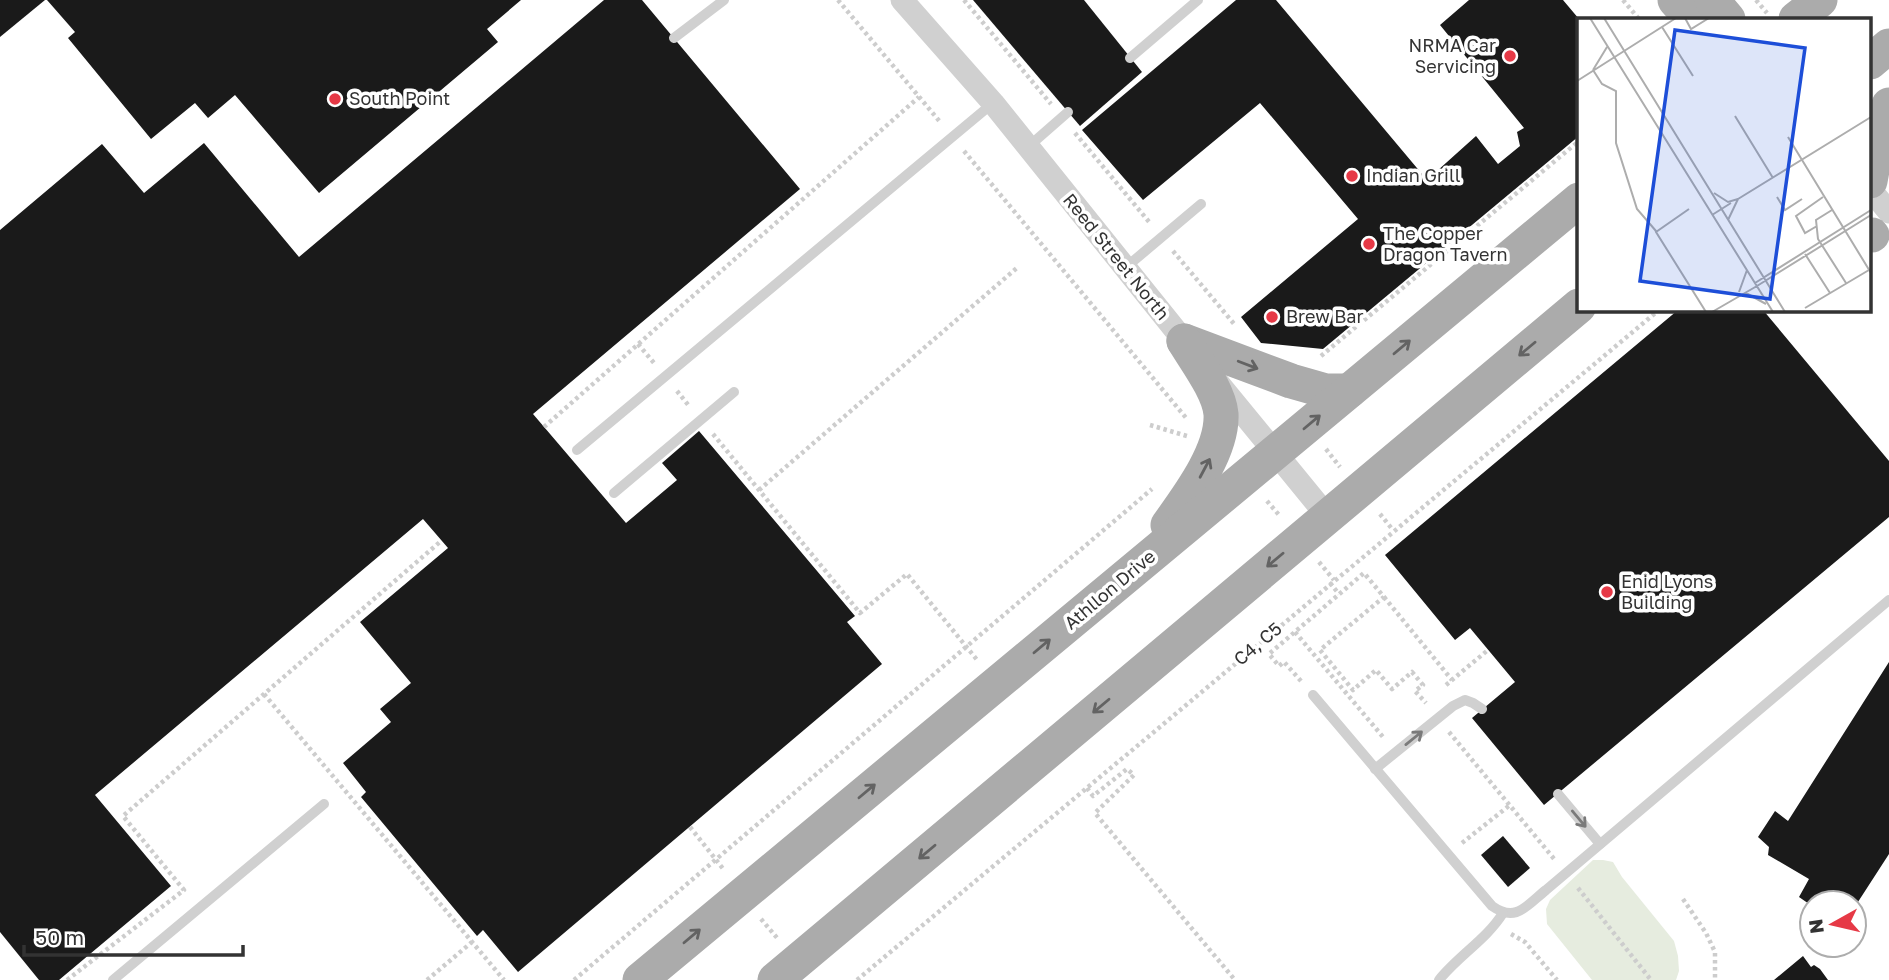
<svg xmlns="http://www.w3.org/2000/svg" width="1889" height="980" font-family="'Golos Text',sans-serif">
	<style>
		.green { fill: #e6ecdf }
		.building { fill: #1a1a1a }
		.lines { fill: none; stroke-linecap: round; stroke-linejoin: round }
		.path { stroke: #cdcdcd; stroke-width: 4.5; stroke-dasharray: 3.5 3.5; stroke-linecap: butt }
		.lane { stroke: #d0d0d0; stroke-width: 10 }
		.street { stroke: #d0d0d0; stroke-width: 23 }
		.primary { stroke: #ababab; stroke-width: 35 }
		.oneway { stroke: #636363 }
		.oneway2 { stroke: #7a7a7a }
		.poi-dot { fill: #e63946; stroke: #fff; stroke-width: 2.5 }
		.labels { text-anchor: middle; stroke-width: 7; stroke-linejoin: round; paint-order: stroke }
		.poi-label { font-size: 18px; fill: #333; stroke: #fff; text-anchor: start }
		.street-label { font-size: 18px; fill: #333; stroke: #fff }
		.inset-road { fill: none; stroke: #adadad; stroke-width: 2 }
		.view { fill: #1d4ed8; fill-opacity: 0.15; stroke: #1d4ed8; stroke-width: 3.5 }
		.inset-edge { fill: none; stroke: #333; stroke-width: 3.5 }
	</style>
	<rect width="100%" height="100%" fill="#fff"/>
	<polygon class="green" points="1593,860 1603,860 1613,862 1622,877 1674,941 1678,956 1679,971 1676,980 1592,980 1547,924 1546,909 1550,900"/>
	<g class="building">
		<polygon points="0,0 45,0 0,37"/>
		<polygon points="47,0 521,0 487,29 498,42 319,193 235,95 208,118 195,103 151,139 68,38 75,32"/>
		<polygon points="604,0 642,0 800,189 533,414 626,523 677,480 662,463 699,431 855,616 847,622 882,664 518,972 483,930 477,936 361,797 366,792 343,763 391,722 380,709 411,683 360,622 448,548 423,519 95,795 171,886 59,980 39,980 0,932 0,230 102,144 144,193 204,143 299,257"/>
		<polygon points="973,0 1084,0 1142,72 1080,126"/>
		<polygon points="1236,0 1276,0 1427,180 1476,136 1498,164 1520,146 1517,132 1524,128 1440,25 1469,0 1563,0 1579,19 1579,136 1323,349 1261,343 1241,317 1358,219 1260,103 1143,200 1082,130"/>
		<polygon points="1678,310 1763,310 1889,461 1889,517 1544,805 1472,718 1515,682 1470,628 1455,640 1385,555"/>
		<polygon points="1889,662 1889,854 1856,905 1862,909 1854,922 1854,903 1812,903 1812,906 1799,897 1809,879 1768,855 1769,847 1758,837 1775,811 1788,821"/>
		<polygon points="1503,836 1530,868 1508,887 1481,855"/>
		<polygon points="1803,956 1811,967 1814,965 1820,969 1828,980 1774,980"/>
	</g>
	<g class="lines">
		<g class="path">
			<polyline points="838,0 941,123"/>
			<polyline points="964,0 1051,104"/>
			<polyline points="1623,0 1639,19"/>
			<polyline points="1756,0 1767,13"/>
			<polyline points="1075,133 1150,223"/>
			<polyline points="964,151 1187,419"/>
			<polyline points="1173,251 1235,325"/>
			<polyline points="638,344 654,363"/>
			<polyline points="1321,356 1579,141"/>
			<polyline points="677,391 689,406"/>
			<polyline points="1150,425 1187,436"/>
			<polyline points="544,427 919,97"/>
			<polyline points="713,434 860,613 907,574 978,661"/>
			<polyline points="1326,449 1340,467"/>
			<polyline points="759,490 1018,267"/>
			<polyline points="1267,501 1279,515"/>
			<polyline points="1380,514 1393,530"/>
			<polyline points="1319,562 1334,580"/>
			<polyline points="1330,583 1339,594"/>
			<polyline points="1384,597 1452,680"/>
			<polyline points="1295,632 1383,737"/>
			<polyline points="1301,681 1284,662 1279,666 1269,654 1364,573 1384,597 1320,650 1353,690 1376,670 1392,689 1412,672 1423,685 1415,691 1426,703"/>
			<polyline points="1446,685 1488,650"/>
			<polyline points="264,694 504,980"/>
			<polyline points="1449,732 1555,860"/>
			<polyline points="1087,788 1093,796 1127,769 1134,775 1095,813 1235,980"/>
			<polyline points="690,827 724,870"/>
			<polyline points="1462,843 1510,805"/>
			<polyline points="1578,888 1651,980"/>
			<polyline points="1683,899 1706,933 1715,952 1715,980"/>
			<polyline points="761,919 778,939"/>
			<polyline points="1511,934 1525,942 1557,980"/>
			<polyline points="67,980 184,890 123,816 441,541"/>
			<polyline points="427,980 472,942"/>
			<polyline points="574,980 1152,489"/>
			<polyline points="857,980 1659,310"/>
		</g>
		<g class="lane">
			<polyline points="674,38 724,0"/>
			<polyline points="1130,58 1198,0"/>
			<polyline points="1028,147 1068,112"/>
			<polyline points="1125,268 1201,204"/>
			<polyline points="577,450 993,103"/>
			<polyline points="614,493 734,392"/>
			<path d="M 1313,695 L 1492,906 C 1516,923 1526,906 1546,890 L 1889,600"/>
			<polyline points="1375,769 1453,706 1465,700 1473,703 1482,709"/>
			<polyline points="1558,794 1600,844"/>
			<polyline points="113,980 324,804"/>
			<path d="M 1439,980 C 1458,956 1487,939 1503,913"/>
		</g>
		<g class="street">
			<polyline points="902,0 993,103 1193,352"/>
			<polyline points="1870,189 1889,212"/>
			<polyline points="1219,384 1328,517"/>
		</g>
		<g class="primary">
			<polyline points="1675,0 1692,19"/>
			<polyline points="1712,0 1728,19"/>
			<polyline points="1796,19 1820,0"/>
			<polyline points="1870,62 1889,46"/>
			<polyline points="1870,181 1881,122 1889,105"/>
			<polyline points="1870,235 1872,235"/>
			<polyline points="1184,341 1291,381 1326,391 1349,391"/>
			<path d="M 1168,525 C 1188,497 1223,451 1221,414 C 1219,391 1196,361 1184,341"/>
			<polyline points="640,980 1579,200"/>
			<polyline points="775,980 1579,306"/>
		</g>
	</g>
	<defs><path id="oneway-shaft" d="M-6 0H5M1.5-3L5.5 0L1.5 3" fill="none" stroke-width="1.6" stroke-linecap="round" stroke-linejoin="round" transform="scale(1.75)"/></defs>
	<g class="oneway">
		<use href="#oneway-shaft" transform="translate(1402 347) rotate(-40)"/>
		<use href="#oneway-shaft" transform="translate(1527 349) rotate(140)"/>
		<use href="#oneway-shaft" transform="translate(1248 365) rotate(21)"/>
		<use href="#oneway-shaft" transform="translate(1312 422) rotate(-40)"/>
		<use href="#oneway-shaft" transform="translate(1205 468) rotate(-62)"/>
		<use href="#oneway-shaft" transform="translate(1275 560) rotate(140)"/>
		<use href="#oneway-shaft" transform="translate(1042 646) rotate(-40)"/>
		<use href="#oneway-shaft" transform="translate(1101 706) rotate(140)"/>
		<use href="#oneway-shaft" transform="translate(867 791) rotate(-40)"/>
		<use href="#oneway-shaft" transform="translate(927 852) rotate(140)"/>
		<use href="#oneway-shaft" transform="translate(692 936) rotate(-40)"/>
	</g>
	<g class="oneway2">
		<use href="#oneway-shaft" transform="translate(1414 738) rotate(-39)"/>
		<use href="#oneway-shaft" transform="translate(1579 819) rotate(50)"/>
	</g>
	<g class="poi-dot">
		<circle cx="1510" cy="56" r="7"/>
		<circle cx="335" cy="99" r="7"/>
		<circle cx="1352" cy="176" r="7"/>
		<circle cx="1369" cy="244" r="7"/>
		<circle cx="1272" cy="317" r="7"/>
		<circle cx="1607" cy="592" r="7"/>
	</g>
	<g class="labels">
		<g class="poi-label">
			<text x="1496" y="52" text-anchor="end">NRMA Car<tspan x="1496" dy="21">Servicing</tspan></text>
			<text x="349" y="105">South Point</text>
			<text x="1366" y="182">Indian Grill</text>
			<text x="1383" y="240">The Copper<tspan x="1383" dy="21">Dragon Tavern</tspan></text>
			<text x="1286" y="323">Brew Bar</text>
			<text x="1621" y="588">Enid Lyons<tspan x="1621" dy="21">Building</tspan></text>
		</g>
		<g class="street-label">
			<text transform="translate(1116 257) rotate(51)" y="6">Reed Street North</text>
			<text transform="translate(1110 590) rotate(-40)" y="6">Athllon Drive</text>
			<text transform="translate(1258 644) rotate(-40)" y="6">C4, C5</text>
		</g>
	</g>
	<g transform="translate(1577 18)">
		<rect width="294" height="294" fill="#fff"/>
		<path class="inset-road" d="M 13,0 L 196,294M 27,0 L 208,294M 108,0 L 114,11 L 132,0M 85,9 L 116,58M 16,52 L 25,66 L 39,73 L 39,125 L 60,191 L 79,213M 16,52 L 30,29M 0,63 L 99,0M 158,98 L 196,160M 211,119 L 294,255M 137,175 L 151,184 L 161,181M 200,179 L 208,192 L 225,181M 161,181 L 294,99M 112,191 L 79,214 L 129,294M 255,192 L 239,202 L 241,221 L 269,265M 135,197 L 154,185M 151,202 L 161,181M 240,208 L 228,215 L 219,198 L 246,179M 228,236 L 253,275M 178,265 L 294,192M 180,268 L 294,197M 162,274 L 170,252M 169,275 L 189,286M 228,290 L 292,252M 135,294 L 180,268"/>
		<path class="view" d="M 98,12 L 228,30 L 193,281 L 63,263 Z"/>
		<rect width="294" height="294" class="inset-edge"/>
	</g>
	<g transform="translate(1833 924) rotate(262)"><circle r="33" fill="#ffffff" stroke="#adadad" stroke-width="2"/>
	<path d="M0-5L12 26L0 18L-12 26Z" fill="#e63946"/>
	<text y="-10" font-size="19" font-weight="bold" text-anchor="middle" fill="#333333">N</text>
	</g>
	<path d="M24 945v10h219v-10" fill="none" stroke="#333333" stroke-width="3.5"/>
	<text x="35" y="945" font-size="21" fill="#333333" stroke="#ffffff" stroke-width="5" paint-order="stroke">50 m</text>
</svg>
